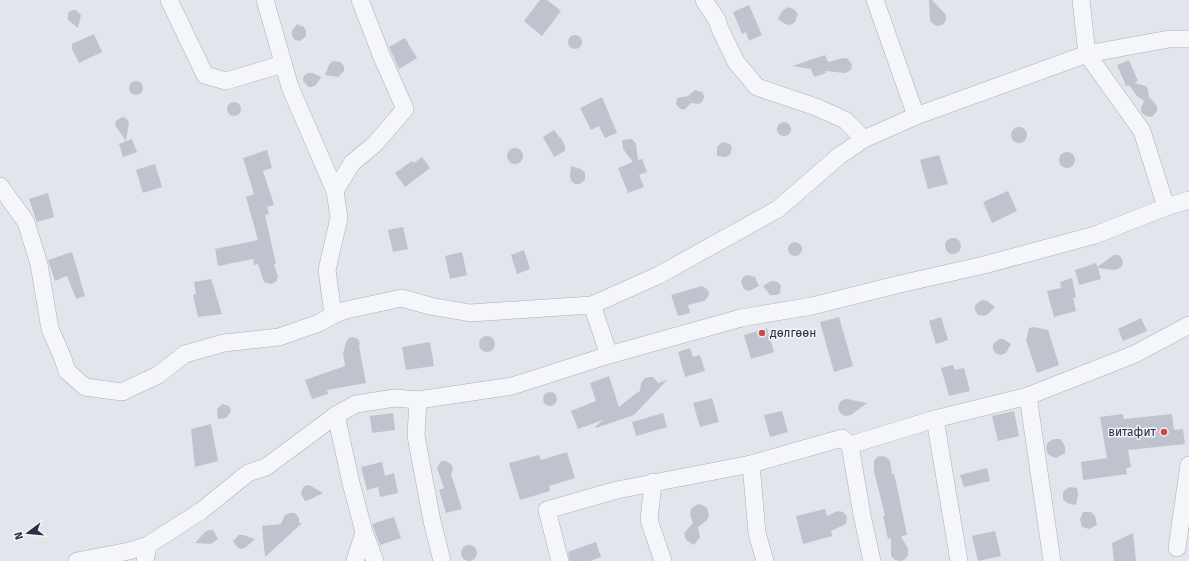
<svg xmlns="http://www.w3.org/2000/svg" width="1189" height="561" font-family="'Fira Sans',sans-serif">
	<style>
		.building { fill: #bfc3ce }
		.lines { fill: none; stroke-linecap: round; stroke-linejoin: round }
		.minor-casing { stroke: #abafb9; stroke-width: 18 }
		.minor { stroke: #f5f6f9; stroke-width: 17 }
		.poi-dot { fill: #d14749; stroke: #f2f4f8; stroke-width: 1.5 }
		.labels { text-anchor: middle; stroke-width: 3; stroke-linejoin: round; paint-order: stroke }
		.poi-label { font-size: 12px; fill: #2a3043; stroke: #f2f4f8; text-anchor: start }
	</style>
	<rect width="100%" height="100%" fill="#e2e5eb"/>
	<g class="building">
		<polygon points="540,0 547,0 561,11 542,36 524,21"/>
		<polygon points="929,0 932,0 946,15 946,21 942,25 936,26 930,21"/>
		<polygon points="749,5 762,35 749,41 746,32 742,34 733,12"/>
		<polygon points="789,7 795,10 798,14 795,22 790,25 785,24 778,19 782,11"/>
		<polygon points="72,10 76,10 81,15 78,28 68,20 68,13"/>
		<polygon points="297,24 304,27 306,31 306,36 300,41 295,40 292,36 292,31"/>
		<polygon points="94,34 102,52 79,63 72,49 72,44"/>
		<circle cx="575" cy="42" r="7"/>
		<polygon points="405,38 417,58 399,69 389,47"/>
		<polygon points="825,55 828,62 843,58 848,59 852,65 851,70 845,73 825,71 826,73 814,77 811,69 792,66"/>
		<polygon points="1129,60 1138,81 1134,83 1146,86 1148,90 1149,97 1157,106 1157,111 1152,117 1146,116 1142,113 1141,108 1144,101 1137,96 1129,85 1126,86 1117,65"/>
		<polygon points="333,61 340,62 344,66 344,71 338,77 325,75 329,65"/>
		<polygon points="308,73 313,73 321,77 316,85 312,87 308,87 303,80 304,76"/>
		<circle cx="136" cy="88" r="7"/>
		<polygon points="695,90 702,92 704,96 703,101 699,104 691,103 684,110 679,108 676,104 677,98 688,96"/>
		<polygon points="602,97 617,133 605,138 599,126 591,130 580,108"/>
		<circle cx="234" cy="109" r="7"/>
		<polygon points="122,117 126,118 129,122 126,141 115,125 116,121"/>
		<circle cx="784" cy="129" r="7"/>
		<circle cx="1019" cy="135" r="8"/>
		<polygon points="554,130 560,138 561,138 565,146 565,151 554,157 543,137"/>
		<polygon points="132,139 137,152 123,157 119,144"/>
		<polygon points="632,139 636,144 638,160 642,159 647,172 639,175 644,187 628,193 618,168 633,162 623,149 622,140"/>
		<polygon points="722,142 730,144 732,148 730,155 725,157 717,156 717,147"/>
		<circle cx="515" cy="156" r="8"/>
		<polygon points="267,150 272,168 263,171 274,205 267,207 269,214 265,215 276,264 274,264 278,277 276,282 271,284 264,282 258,264 254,265 253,259 218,266 215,249 258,240 246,197 254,194 243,158"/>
		<circle cx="1067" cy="160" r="8"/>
		<polygon points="939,155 948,184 928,189 920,160"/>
		<polygon points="422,157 430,168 405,187 395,173 412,161 414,163"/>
		<polygon points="155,164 162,187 143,193 136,170"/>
		<polygon points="571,166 581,169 585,173 585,180 580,184 575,184 571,181 570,176"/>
		<polygon points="1008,191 1017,211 992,223 983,202"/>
		<polygon points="48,193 54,217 37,222 29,199"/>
		<polygon points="403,227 408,249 393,252 388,230"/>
		<circle cx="953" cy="246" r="8"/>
		<circle cx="795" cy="249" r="7"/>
		<polygon points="524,250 530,269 517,274 511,255"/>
		<polygon points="72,252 85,296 76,299 67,276 55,281 48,260"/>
		<polygon points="462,252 467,275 450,279 445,256"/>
		<polygon points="1114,255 1119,255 1122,259 1123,264 1120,268 1115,270 1098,268 1101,279 1079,285 1075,270 1096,263 1097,267"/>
		<polygon points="747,275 755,277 759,286 749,291 744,289 741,282 743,277"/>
		<polygon points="1072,278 1076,297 1073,298 1076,311 1054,317 1047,291 1061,288 1060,282"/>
		<polygon points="211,279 222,314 198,317 193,295 196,294 194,282"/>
		<polygon points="771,281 778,282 781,286 780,293 777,295 770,295 763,286"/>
		<polygon points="702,286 708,290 709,294 707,298 704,301 688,305 690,313 678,316 671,295"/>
		<polygon points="982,300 987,301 995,307 988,314 983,316 978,315 975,310 975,305"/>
		<polygon points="839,317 853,366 834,372 820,322"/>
		<polygon points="941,317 948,340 936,344 929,321"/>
		<polygon points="1141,318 1147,331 1123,341 1118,329"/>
		<polygon points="1034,327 1048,330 1059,365 1037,373 1026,340 1029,328"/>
		<polygon points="767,328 774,352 751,359 744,335"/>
		<circle cx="487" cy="344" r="8"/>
		<polygon points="353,337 358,339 360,344 359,346 366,383 327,390 328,394 312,399 305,380 345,366 343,354 346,342 349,338"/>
		<polygon points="999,339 1003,339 1011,344 1006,353 1001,355 996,354 993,349 993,344"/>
		<polygon points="430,342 434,366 406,370 402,347"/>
		<polygon points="690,348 693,357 700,355 705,371 685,377 678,352"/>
		<polygon points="953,365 955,370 964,368 970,391 949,396 941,368"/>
		<polygon points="609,376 619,407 635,394 640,391 641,383 645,378 650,377 653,377 658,383 667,380 634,415 596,428 595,427 603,420 578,429 571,411 596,401 590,383"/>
		<circle cx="550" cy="399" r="7"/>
		<polygon points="712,398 719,422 700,427 693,403"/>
		<polygon points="845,399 847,399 867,403 851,415 845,416 840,413 838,408 840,402"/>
		<polygon points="222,404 229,406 231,410 230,413 226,418 218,419 217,409"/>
		<polygon points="782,411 788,432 770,437 764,415"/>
		<polygon points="1014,411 1019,436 998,441 992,416"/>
		<polygon points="393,413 395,430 372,433 370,416"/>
		<polygon points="663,413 667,427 636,436 632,422"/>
		<polygon points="1123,414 1124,419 1172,414 1174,430 1183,429 1185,444 1128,450 1131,467 1126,468 1127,474 1083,480 1081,462 1107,458 1100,417"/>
		<polygon points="211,424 218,461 195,467 191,429"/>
		<polygon points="1054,439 1060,439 1062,441 1065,447 1065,453 1056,458 1053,457 1048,454 1046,448 1048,442"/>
		<polygon points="567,452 575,478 549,486 550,491 520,500 509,463 539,455 541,460"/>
		<polygon points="880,456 886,457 890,461 892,474 894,474 899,496 907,535 901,536 908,549 908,555 904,560 901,561 895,560 891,556 891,538 888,539 883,516 885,515 874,472 874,461 877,457"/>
		<polygon points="441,461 446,461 452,465 453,470 451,474 462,509 446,513 439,490 444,488 437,468"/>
		<polygon points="382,462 385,476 394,473 398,493 380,497 378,487 367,490 361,467"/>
		<polygon points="987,468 990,481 964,487 960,475"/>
		<polygon points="309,485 323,493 311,499 305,501 301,494 302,490 304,486"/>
		<polygon points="1069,487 1077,488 1078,495 1076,505 1067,503 1063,499 1063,492"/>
		<polygon points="699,504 702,505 707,508 709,515 707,520 698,527 700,537 694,545 686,540 684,533 693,523 690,515 691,509 693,507"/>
		<polygon points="825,509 827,516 838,511 843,512 847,516 846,524 831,531 832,536 803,544 796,516"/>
		<polygon points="1083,512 1091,512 1095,516 1097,525 1089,529 1082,527 1080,519"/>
		<polygon points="290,513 295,513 299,518 299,523 302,523 265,557 262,526 281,524 285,515"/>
		<polygon points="394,517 401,538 380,545 372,524"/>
		<polygon points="209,530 213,530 218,539 211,544 195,543 205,532"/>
		<polygon points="995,531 1001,556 978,561 972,536"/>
		<polygon points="1133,533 1136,561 1114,561 1112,543"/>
		<polygon points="239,535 243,535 255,539 245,548 240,549 236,546 233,541"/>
		<polygon points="596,542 601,557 590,561 570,561 568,552"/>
		<circle cx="469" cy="553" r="8"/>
	</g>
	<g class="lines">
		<g class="minor-casing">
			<g id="minor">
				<polyline points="169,0 205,75 226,81 283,64"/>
				<polyline points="265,0 290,87 335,191"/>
				<polyline points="360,0 382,57 405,109 375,144 352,163 335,191 339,218 327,270 333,315 346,310 402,298 430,306 470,313 592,305 609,355"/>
				<polyline points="704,0 717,20 720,29 736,62 757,87 816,107 845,120 864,139"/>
				<polyline points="875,0 916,116"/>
				<polyline points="1081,0 1087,54 1142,131 1166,207"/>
				<polyline points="0,186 26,222 39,264 50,329 62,356 67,371 85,387 122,392 158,375 185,354 224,343 279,337 319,323 333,315"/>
				<polyline points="592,305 659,275 778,209 839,156 864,139 916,116 1087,54 1169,39 1189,39"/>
				<polyline points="1028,396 1052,561"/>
				<polyline points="418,400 416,436 432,521 442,561"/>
				<polyline points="336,415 351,483 364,532 355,561"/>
				<polyline points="935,419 959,561"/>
				<polyline points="850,445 862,515 872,561"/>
				<polyline points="751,464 757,533 765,561"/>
				<polyline points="653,482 649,520 663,561"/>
				<polyline points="364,532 375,561"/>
				<polyline points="1177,548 1189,465"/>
				<polyline points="77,561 129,551 148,545 201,511 248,473 266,467 336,415 356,404 395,398 418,400 512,386 609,355 741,318 812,306 900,284 984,265 1095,235 1166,207 1189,200"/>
				<polyline points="145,561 148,545"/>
				<polyline points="560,561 547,510 617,490 751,464 842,438 850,445 935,419 1028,396 1135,354 1189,325"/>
			</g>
		</g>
		<use href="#minor" class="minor"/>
	</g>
	<g class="poi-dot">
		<circle cx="762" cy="333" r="4"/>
		<circle cx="1164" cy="432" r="4"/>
	</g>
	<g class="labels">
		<g class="poi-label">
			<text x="770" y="337">дөлгөөн</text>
			<text x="1156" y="436" text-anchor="end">витафит</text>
		</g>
	</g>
	<g transform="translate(28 533) rotate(254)" stroke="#f2f4f8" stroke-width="3" paint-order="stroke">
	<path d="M0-3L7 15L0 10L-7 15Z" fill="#2a3043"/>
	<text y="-6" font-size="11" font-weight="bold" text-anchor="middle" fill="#2a3043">N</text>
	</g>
</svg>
